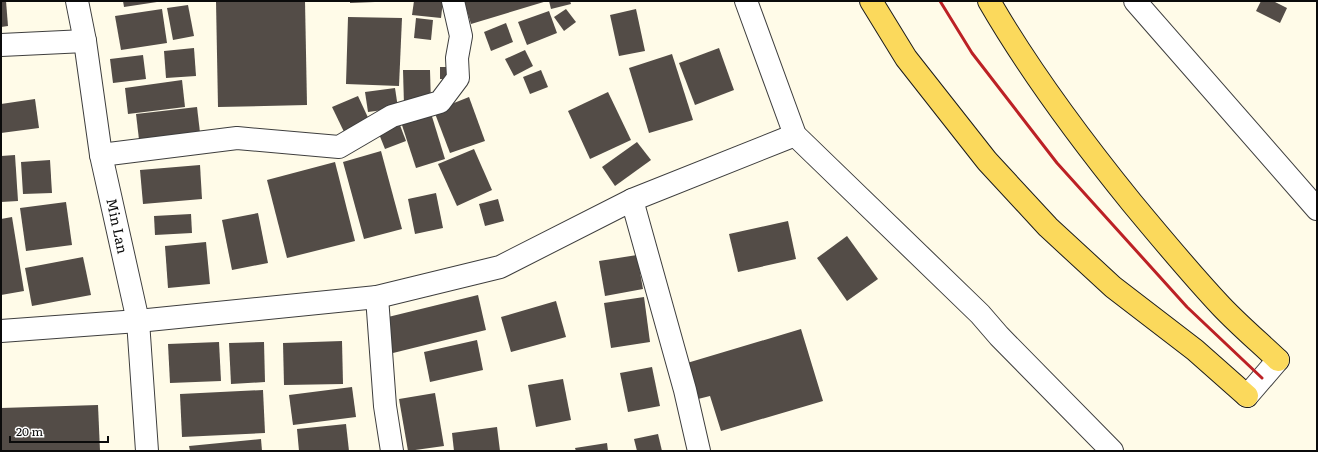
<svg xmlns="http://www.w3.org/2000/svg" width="1318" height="452" font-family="Literata,serif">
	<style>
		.building { fill: #534c47 }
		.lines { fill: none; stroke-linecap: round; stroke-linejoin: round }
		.minor-casing { stroke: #3e3e3e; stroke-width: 24 }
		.major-casing { stroke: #1c1c1c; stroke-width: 24 }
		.minor { stroke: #fff; stroke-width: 22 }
		.major { stroke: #fbd95c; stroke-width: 22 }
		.rail { stroke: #bc2125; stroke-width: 3 }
		.labels { text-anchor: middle; stroke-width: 4; stroke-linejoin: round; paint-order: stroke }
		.street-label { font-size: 14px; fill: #0b0b0b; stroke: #fff }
	</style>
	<rect width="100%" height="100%" fill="#fffbe8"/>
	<g class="building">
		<polygon points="1,1 6,1 8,26 1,27"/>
		<polygon points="123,1 157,1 157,2 124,7"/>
		<polygon points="216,1 305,1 307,105 218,107"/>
		<polygon points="350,1 375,1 375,2 350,3"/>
		<polygon points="414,1 443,1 441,18 412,15"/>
		<polygon points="464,1 547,1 471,24"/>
		<polygon points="549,1 570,1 571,4 551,9"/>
		<polygon points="1261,1 1273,1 1287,8 1280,23 1256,11"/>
		<polygon points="188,5 194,36 173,40 167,8"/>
		<polygon points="162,9 167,43 121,50 115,16"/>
		<polygon points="566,9 576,22 564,31 554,17"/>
		<polygon points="636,9 645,51 619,56 610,15"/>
		<polygon points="549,11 557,33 527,45 518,22"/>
		<polygon points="348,17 402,18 399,86 346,84"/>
		<polygon points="416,18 433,20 431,40 414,38"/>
		<polygon points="506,23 513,42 491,51 484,32"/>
		<polygon points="194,48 196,76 166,78 164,51"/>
		<polygon points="719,48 734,90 695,105 679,63"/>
		<polygon points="525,50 533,66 514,76 505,59"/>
		<polygon points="672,54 693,120 649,133 629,68"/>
		<polygon points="143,55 146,79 113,83 110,59"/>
		<rect x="440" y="67" width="9" height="12"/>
		<polygon points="403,70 430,70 431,105 404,105"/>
		<polygon points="541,70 548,87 530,94 523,77"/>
		<polygon points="182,80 185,107 128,114 125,88"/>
		<polygon points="395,88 398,108 368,112 365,92"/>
		<polygon points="608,92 631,140 590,159 568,111"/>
		<polygon points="358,96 371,124 346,136 332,107"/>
		<polygon points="469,97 485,141 450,153 434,111"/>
		<polygon points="35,99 39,128 1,133 1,104"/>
		<polygon points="197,107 201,141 140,148 136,114"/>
		<polygon points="430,110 445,159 416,168 400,119"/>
		<polygon points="398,120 406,141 385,149 377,129"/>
		<polygon points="637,142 651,160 615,186 602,167"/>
		<polygon points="474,149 492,190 457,206 438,164"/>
		<polygon points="381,151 402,229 364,239 343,162"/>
		<polygon points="15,155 18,201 1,202 1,156"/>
		<polygon points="50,160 52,193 23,194 21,162"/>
		<polygon points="335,162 355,241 287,258 267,180"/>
		<polygon points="200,165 202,199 143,204 140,170"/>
		<polygon points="436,193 443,228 415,234 408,199"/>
		<polygon points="498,199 504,221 485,226 479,204"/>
		<polygon points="66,202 72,245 26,251 20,208"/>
		<polygon points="258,213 268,263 232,270 222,220"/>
		<polygon points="191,214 192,233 155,235 154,216"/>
		<polygon points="12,217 24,291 1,295 1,219"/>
		<polygon points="788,221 796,259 738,272 729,234"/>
		<polygon points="847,236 878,279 847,301 817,258"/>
		<polygon points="206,242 210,284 168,288 165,246"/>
		<polygon points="637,255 643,289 605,296 599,261"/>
		<polygon points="83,257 91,295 32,306 25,268"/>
		<polygon points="478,295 486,330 393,353 384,318"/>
		<polygon points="644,297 650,342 611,348 604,303"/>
		<polygon points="556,301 566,337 511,352 501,317"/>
		<polygon points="801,329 823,401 721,431 710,396 698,399 687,363"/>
		<polygon points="477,340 483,370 430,382 424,352"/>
		<polygon points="342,341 343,384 284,385 283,343"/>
		<polygon points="219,342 221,381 170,383 168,344"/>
		<polygon points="264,342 265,382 231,384 229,343"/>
		<polygon points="652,367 660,406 628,412 620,373"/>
		<polygon points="563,379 571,420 536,427 528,385"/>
		<polygon points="352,387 356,417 293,425 289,395"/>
		<polygon points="263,390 265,433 182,437 180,394"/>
		<polygon points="435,393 444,446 408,451 399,399"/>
		<polygon points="98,405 100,451 1,451 1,408"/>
		<polygon points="346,424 349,451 299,451 297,429"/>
		<polygon points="497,427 500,451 454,451 452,433"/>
		<polygon points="658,434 662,451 637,451 634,439"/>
		<polygon points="261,439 262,451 190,451 189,446"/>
		<polygon points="607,443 608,451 576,451 575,448"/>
	</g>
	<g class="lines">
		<g class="minor-casing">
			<g id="minor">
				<polyline points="77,1 85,41 101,155 138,321 147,451"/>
				<polyline points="746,1 795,135 980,314 999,336 1112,451"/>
				<polyline points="1135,1 1317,209"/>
				<polyline points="1,45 85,41"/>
				<polyline points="101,155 237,138 339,147 392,116 440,102 458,78 457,58 461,36 453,1"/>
				<polyline points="632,200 685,390 699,451"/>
				<polyline points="377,297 385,406 392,451"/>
				<polyline points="1,331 138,321 377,297 500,267 632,200 795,135"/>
				<polyline points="1247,396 1278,360"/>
			</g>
		</g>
		<g class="major-casing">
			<g id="major">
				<polyline points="871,1 906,58 987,161 1048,227 1113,287 1195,350 1247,396"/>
				<path d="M 989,1 C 1030,72 1081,140 1132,203 C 1161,238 1190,273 1221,306 C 1239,325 1259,342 1278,360"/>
			</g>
		</g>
		<use href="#minor" class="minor"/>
		<use href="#major" class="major"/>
		<polyline class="rail" points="940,1 972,53 1057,163 1187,307 1262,378"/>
	</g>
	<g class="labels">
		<g class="street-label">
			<text transform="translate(117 226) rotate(78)" y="5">Min Lan</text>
		</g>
	</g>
	<rect width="1318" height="452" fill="none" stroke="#0b0b0b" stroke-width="4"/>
	<path d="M10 436v6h98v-6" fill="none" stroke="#0b0b0b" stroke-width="2"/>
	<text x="16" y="436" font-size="12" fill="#0b0b0b" stroke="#ffffff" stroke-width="3" paint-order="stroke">20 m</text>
</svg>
